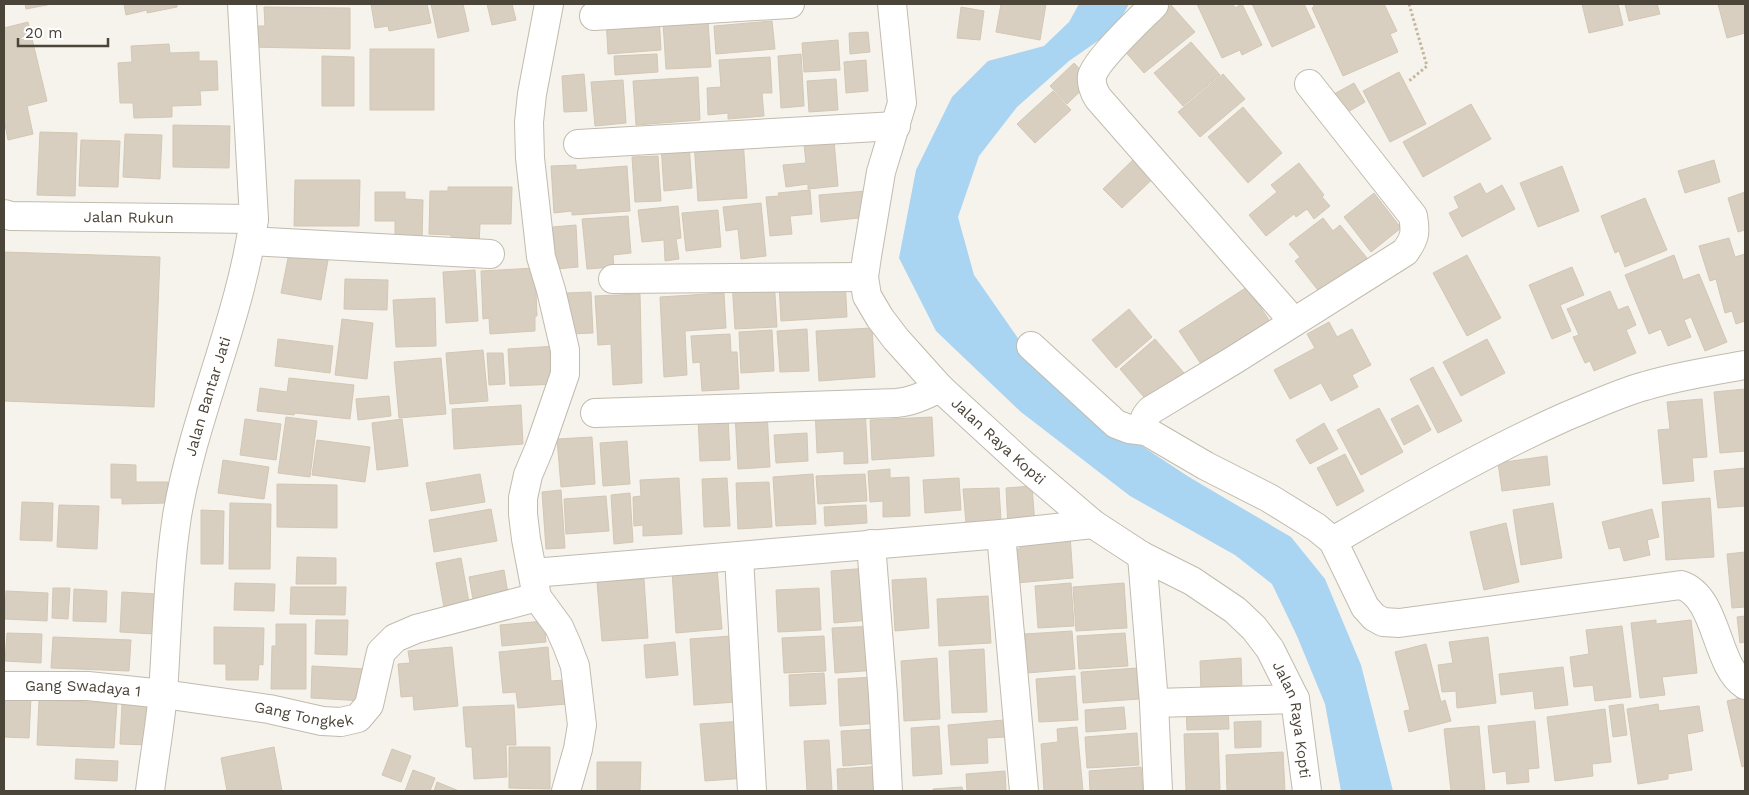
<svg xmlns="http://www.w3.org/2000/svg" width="1749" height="795" font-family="'Work Sans',sans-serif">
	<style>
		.water { fill: #a9d4f2 }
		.building { fill: #d8cfc1; stroke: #d3c7b4 }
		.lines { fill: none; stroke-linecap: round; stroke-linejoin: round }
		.minor-casing { stroke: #c2bbae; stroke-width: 30 }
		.path { stroke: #c4b79f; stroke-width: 3; stroke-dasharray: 2.5 2.5; stroke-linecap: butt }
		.minor { stroke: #fff; stroke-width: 28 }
		.labels { text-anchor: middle; stroke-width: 4; stroke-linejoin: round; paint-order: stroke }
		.street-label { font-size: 15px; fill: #4b4439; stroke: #fff }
	</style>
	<rect width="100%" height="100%" fill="#f6f3ec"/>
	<polygon class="water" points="1079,4 1129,4 1115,29 1069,61 1017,107 979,156 958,217 974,275 1024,347 1104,421 1189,477 1291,537 1325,579 1361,665 1393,791 1341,791 1325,704 1297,636 1272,584 1235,555 1130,496 1021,412 936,331 899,258 916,170 952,97 988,61 1044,46 1069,22"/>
	<g class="building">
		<polygon points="25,4 52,4 26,9"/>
		<polygon points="124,4 177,4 177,7 147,13 147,10 126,15"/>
		<polygon points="371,4 427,4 431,23 389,31 388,26 375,28"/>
		<polygon points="431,4 463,4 469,31 438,38"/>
		<polygon points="487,4 512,4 516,20 492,25"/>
		<polygon points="1001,4 1046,4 1040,40 996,32"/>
		<polygon points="1197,4 1233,4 1235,8 1242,4 1262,45 1242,55 1240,50 1222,58"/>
		<polygon points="1252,4 1304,4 1315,27 1272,47"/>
		<polygon points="1313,4 1384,4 1397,31 1390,34 1398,52 1343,76 1312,8 1314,7"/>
		<polygon points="1582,4 1618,4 1623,25 1589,33"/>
		<polygon points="1625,4 1657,4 1660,14 1629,21"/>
		<polygon points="1718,4 1745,4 1745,33 1727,38"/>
		<polygon points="1171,5 1195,32 1144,73 1122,48"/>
		<polygon points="264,7 350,8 350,49 248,47 248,26 265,26"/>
		<polygon points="961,7 984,11 980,40 957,38"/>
		<polygon points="659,15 661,50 608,54 606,19"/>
		<polygon points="708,20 711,67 666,69 663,23"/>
		<polygon points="772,21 775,49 716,54 714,26"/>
		<polygon points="28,22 47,101 27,106 33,134 8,140 4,120 4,28"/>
		<polygon points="868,32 870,52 850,54 849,33"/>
		<polygon points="838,40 840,70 804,72 802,43"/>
		<polygon points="1191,42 1220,75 1183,106 1154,73"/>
		<polygon points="169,44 170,53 199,52 199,61 217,61 218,90 200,91 201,105 172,106 172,117 134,118 133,103 120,103 118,63 132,62 131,46"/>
		<rect x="370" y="49" width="64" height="61"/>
		<polygon points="657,54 658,72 615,75 614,56"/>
		<polygon points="801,54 804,106 781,108 778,56"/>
		<polygon points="322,56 354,57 354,106 322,106"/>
		<polygon points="770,57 772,93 762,93 764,116 728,119 728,113 708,115 707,88 721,87 719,60"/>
		<polygon points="866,60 868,91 846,93 844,62"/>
		<polygon points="1074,63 1091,81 1067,104 1050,86"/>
		<polygon points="1399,72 1426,124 1390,142 1363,91"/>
		<polygon points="584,74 587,111 564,112 562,76"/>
		<polygon points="1223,74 1245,99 1200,137 1178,112"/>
		<polygon points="698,77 700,120 636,125 633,81"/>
		<polygon points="836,79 838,110 809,112 807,81"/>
		<polygon points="623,80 626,123 595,126 591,82"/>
		<polygon points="1354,83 1365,102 1346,113 1334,94"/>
		<polygon points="1053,91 1071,110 1035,143 1017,124"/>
		<polygon points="1471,104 1491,139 1423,177 1403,142"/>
		<polygon points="1243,107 1282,153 1248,183 1208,137"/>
		<polygon points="173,125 230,126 229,168 173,167"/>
		<polygon points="40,132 77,133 75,196 37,195"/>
		<polygon points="125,134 162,135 160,179 123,177"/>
		<polygon points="743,139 747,198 698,201 694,142"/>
		<polygon points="81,140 120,141 118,187 79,186"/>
		<polygon points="834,141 838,186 808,189 808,184 786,187 783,165 806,163 804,144"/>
		<polygon points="689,143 692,188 664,191 661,145"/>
		<polygon points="1141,152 1160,172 1122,208 1103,189"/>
		<polygon points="658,156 661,201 635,202 632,157"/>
		<polygon points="1714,160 1720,182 1685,193 1678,171"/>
		<polygon points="1299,163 1324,195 1322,197 1330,206 1314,219 1307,209 1296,217 1294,214 1266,236 1249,215 1277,192 1271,185"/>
		<polygon points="576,165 576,170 627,166 630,211 572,215 572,211 554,213 551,166"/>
		<polygon points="1562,166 1579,211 1538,227 1520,183"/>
		<polygon points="295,180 360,180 359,226 294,226"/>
		<polygon points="1480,183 1486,194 1502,185 1515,209 1462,237 1449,213 1459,208 1454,197"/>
		<polygon points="448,187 512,187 511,224 480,224 479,245 452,244 451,235 429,234 430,191 448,191"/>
		<polygon points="810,190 812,214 790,216 792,234 770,236 766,197 779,196 778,193"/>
		<polygon points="866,191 868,217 821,222 819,195"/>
		<polygon points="375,192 405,192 405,199 423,200 422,242 395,242 395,221 375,221"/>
		<polygon points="1745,192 1745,230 1738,232 1728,198"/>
		<polygon points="1374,193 1401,228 1371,252 1344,217"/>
		<polygon points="1645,198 1667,250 1625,267 1619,251 1615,253 1601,216"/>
		<polygon points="761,203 766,256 741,259 738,229 726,231 723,207"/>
		<polygon points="678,206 681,238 676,239 679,259 665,261 664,240 642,242 638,210"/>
		<polygon points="718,210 721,247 686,251 682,213"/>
		<polygon points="628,216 631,253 613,255 614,267 587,269 582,219"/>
		<polygon points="1323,218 1333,231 1340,225 1367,258 1321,294 1295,261 1300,257 1289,244"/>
		<polygon points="576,225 578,267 556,269 553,227"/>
		<polygon points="1729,238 1735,257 1745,254 1745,321 1736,324 1732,311 1725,313 1716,279 1710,281 1699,246"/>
		<polygon points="4,252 160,257 154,407 4,401"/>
		<polygon points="289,253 328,260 321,300 281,293"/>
		<polygon points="1467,255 1501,318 1467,336 1433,273"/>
		<polygon points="1674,255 1683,280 1699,274 1727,342 1705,351 1691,317 1684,320 1691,337 1668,346 1661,329 1649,334 1625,275"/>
		<polygon points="1572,267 1584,295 1560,305 1571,331 1552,339 1529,285"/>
		<polygon points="535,268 537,316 535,316 535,331 490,334 489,318 483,319 481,271"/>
		<polygon points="475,270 478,321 446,323 443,272"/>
		<polygon points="345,279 388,280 387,310 344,309"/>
		<polygon points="774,279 777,327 735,329 732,281"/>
		<polygon points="845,279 847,317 781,321 779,283"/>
		<polygon points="1247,287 1271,323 1203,367 1179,331"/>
		<polygon points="1610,291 1618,310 1628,306 1636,325 1626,330 1636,353 1594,371 1590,361 1585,363 1573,337 1579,335 1567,309"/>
		<polygon points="591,292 593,333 570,334 567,293"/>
		<polygon points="724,293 726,328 685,331 687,375 664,377 660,297"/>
		<polygon points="640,294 642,383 613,385 611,344 598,345 595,296"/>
		<polygon points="435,298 436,346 396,347 393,300"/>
		<polygon points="1129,309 1152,337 1116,368 1092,340"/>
		<polygon points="342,319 373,323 367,379 335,375"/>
		<polygon points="1329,322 1337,337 1352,329 1371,365 1352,375 1358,387 1331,401 1321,383 1290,399 1274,370 1315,348 1307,334"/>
		<polygon points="872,328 875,377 819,381 816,331"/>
		<polygon points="807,329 809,371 780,372 777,331"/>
		<polygon points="772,330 774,371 741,373 739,332"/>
		<polygon points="730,334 731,352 737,352 739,389 702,391 700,362 693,363 691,336"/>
		<polygon points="278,339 333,346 330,373 275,366"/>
		<polygon points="1155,339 1184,373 1149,403 1120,369"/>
		<polygon points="1487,339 1505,373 1461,396 1443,362"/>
		<polygon points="557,346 559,384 510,386 508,349"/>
		<polygon points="483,350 488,401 450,404 446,353"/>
		<polygon points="487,353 503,353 505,384 489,385"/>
		<polygon points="441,358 446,414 399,418 394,362"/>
		<polygon points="1433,367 1462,421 1438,433 1410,379"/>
		<polygon points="289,378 354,385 350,419 295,413 294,415 257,411 260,388 287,392"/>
		<polygon points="1745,389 1745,451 1720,453 1714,392"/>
		<polygon points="389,396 391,416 358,420 356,399"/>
		<polygon points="1702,399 1707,457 1692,458 1694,481 1663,484 1658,430 1670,429 1667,402"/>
		<polygon points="521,405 523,444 454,449 452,409"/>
		<polygon points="1418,405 1431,430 1404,445 1391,419"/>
		<polygon points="815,408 865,408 868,463 844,464 844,451 817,453"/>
		<polygon points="1379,408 1403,452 1361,475 1337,430"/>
		<polygon points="767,412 770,467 738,469 735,414"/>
		<polygon points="728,416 730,460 700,461 698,418"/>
		<polygon points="286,417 317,421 310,477 278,473"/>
		<polygon points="932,417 934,456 872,460 870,420"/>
		<polygon points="245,419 281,424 276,460 240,455"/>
		<polygon points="402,419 408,466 377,470 372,423"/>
		<polygon points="1324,423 1338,449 1310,464 1296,440"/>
		<polygon points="807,433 808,461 776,463 774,435"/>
		<polygon points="592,437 595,484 561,487 557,439"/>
		<polygon points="317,440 370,447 365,482 312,475"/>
		<polygon points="627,441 630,484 603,486 600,443"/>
		<polygon points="1345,454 1364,491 1337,506 1317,468"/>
		<polygon points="1547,456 1550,485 1502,491 1498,463"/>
		<polygon points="223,460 269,467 264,499 218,493"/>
		<polygon points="111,464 136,465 136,482 168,482 168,503 122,504 122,498 111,498"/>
		<polygon points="1745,468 1745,506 1718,508 1714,471"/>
		<polygon points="890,469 890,478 909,477 910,516 883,517 883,501 870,502 868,471"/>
		<polygon points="480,474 485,502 431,511 426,483"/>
		<polygon points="813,474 816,524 776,526 773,477"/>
		<polygon points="865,474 867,501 818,504 816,476"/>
		<polygon points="679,478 682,534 643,536 643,525 634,526 633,497 641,496 640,480"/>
		<polygon points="727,478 730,526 704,527 702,479"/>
		<polygon points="959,478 961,510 925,513 923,480"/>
		<polygon points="769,482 772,527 738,529 736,483"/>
		<polygon points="277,484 337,485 337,528 277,527"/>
		<polygon points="1032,486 1035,525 1008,527 1006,488"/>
		<polygon points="999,488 1001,520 966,523 963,489"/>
		<polygon points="561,490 565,548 546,549 542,492"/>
		<polygon points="630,493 633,542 614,544 611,495"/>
		<polygon points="606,496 609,531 566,534 564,499"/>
		<polygon points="1710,498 1714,557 1666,560 1662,502"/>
		<polygon points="22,502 53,503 52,541 20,540"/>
		<polygon points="230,503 271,504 270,569 229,569"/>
		<polygon points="1553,503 1562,558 1521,565 1513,510"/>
		<polygon points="59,505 99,506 97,549 57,547"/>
		<polygon points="866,505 867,523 825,526 824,507"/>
		<polygon points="491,509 497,541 434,552 429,520"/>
		<polygon points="1652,509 1659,537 1647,540 1650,555 1624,561 1620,547 1609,549 1602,522"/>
		<polygon points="201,510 224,511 223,564 201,564"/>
		<polygon points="1506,523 1519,582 1484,590 1470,532"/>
		<polygon points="1070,535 1073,578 1016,583 1014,549 1020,549 1019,539"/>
		<polygon points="1745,552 1745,607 1732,608 1727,554"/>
		<polygon points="297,557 336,558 336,584 296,584"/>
		<polygon points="461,558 470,608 445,613 436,563"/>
		<polygon points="717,568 722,629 676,633 672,571"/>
		<polygon points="868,568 871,620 834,623 831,571"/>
		<polygon points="504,570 509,599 474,605 469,577"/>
		<polygon points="926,578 929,628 895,631 892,580"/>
		<polygon points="644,579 648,638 602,641 597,582"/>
		<polygon points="235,583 275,584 274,611 234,610"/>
		<polygon points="1071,583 1074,626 1038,628 1035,586"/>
		<polygon points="1124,583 1127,628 1076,631 1073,587"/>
		<polygon points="291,587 346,587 345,615 290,614"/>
		<polygon points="53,588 70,588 68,619 52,618"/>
		<polygon points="819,588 821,630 778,632 776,590"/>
		<polygon points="74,589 107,591 106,622 73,621"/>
		<polygon points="6,591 48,593 47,621 5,619"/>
		<polygon points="122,592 156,594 154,634 120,632"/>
		<polygon points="988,596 991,643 939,646 937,599"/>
		<polygon points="1745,616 1745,642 1740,643 1737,617"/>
		<polygon points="316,620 348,620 347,655 315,654"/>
		<polygon points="1656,620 1656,624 1691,620 1697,673 1662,677 1665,695 1640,698 1631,623"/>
		<polygon points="544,621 546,642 502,646 500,625"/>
		<polygon points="276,624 306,624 306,689 271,689 272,646 276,646"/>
		<polygon points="876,626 878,670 835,673 832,628"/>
		<polygon points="1622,626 1631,697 1595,701 1593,685 1574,687 1570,657 1589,654 1586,630"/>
		<polygon points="214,627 264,628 263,665 259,664 258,680 226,680 226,664 214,664"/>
		<polygon points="1072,631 1075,669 1027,673 1025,634"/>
		<polygon points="7,633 42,634 41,663 5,661"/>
		<polygon points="1125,633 1128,666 1079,669 1077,636"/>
		<polygon points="731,636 736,702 694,705 690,639"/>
		<polygon points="824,636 826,671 784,673 782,638"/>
		<polygon points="53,637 131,640 129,671 51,668"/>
		<polygon points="1488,637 1496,703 1457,708 1456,691 1442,692 1438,665 1453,663 1449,642"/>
		<polygon points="675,642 678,675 646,678 644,645"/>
		<polygon points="1426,644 1441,702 1445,700 1451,721 1409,732 1404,711 1410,710 1395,652"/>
		<polygon points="452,647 458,706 414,710 413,696 401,697 398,664 410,663 408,651"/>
		<polygon points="548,647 551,681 564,680 567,704 518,708 516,692 503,693 499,652"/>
		<polygon points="984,649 987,712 952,713 949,651"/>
		<polygon points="937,658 940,719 904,721 901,661"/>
		<polygon points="1241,658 1242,691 1201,693 1200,661"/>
		<polygon points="312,666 366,669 365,701 311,698"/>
		<polygon points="1563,667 1568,705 1535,709 1533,691 1501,695 1499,674"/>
		<polygon points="1137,668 1139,699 1083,703 1081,672"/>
		<polygon points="824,673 826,704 790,706 789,675"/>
		<polygon points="1075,676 1078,720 1039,722 1036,679"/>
		<polygon points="876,677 879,723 840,726 838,679"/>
		<polygon points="4,695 31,696 29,738 4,737"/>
		<polygon points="1745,697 1745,766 1742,767 1727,701"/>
		<polygon points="39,700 117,703 114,748 37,745"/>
		<polygon points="122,704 151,705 149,745 120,744"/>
		<polygon points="1228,704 1229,729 1187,730 1186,706"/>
		<polygon points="1623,704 1627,735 1613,737 1609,706"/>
		<polygon points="1658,704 1659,711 1699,706 1703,731 1687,734 1692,770 1668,774 1668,779 1638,784 1627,709"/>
		<polygon points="514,705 516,745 506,745 507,777 474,779 472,747 466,747 463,707"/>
		<polygon points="1124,707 1126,729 1086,732 1085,710"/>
		<polygon points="1605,709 1611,762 1592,764 1593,776 1555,781 1547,717"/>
		<polygon points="1004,720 1005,737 987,738 988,763 951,765 948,725"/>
		<polygon points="743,721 747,778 705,781 700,724"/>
		<polygon points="1261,721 1261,747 1235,748 1234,722"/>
		<polygon points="1535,721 1539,768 1528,769 1529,782 1507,784 1506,771 1493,773 1488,726"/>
		<polygon points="939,726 942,774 913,776 911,728"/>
		<polygon points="1479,726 1485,791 1451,791 1444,729"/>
		<polygon points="1077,727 1083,791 1044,791 1041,744 1058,742 1057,729"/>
		<polygon points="878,729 880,763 843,766 841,731"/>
		<polygon points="1137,733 1139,765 1087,768 1085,737"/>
		<polygon points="1218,733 1220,791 1186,791 1184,734"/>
		<polygon points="829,740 832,791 807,791 804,741"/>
		<polygon points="274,747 282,791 227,791 221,758"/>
		<polygon points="509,747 550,747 550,789 509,788"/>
		<polygon points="392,749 411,756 401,782 382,775"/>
		<polygon points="1283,752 1285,791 1227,791 1226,755"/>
		<polygon points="76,759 118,761 117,781 75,779"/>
		<polygon points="597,762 641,762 640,791 597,791"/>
		<polygon points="883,766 885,791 838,791 837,769"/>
		<polygon points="1141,767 1143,791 1090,791 1089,771"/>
		<polygon points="413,770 435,778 430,791 405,791"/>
		<polygon points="1005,771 1006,791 967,791 966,774"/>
		<polygon points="437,782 459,791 434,791"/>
		<polygon points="962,787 963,791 933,791 933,789"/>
	</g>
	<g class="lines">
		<g class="minor-casing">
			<g id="minor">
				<polyline points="549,4 532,94 529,122 530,158 541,257 551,290 565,350 565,374 539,449 528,475 523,498 523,514 526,539 537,597 559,627 567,645 575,666 582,725 578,749 566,791"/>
				<path id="s1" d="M 892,4 L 902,103 L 881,172 L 867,256 L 864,277 L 867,296 L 880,318 L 896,339 L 940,388 L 1025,466 L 1093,524 L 1142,556 L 1192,581 L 1235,610 L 1254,628 L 1270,649 L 1295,699 L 1307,791"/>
				<path d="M 1154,5 C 1140,19 1097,59 1092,76 C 1091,83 1094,92 1098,98 L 1294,322"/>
				<polyline points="594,16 790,4"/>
				<path d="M 1309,84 L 1413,216 C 1416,233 1415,238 1405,252 L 1234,360 L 1151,410 C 1144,417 1142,422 1146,431 L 1206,466 L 1269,498 L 1316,527 L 1333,541 L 1365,607 L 1374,617 L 1383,622 L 1399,623 L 1681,585 C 1718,597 1715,666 1745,685"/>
				<polyline points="578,144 896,126"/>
				<path id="s2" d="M 4,214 L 11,216 L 254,219"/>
				<polyline points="251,241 490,254"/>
				<polyline points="613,279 864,277"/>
				<polyline points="1031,346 1116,424 1129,429 1146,431"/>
				<path d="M 595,413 L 896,403 C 912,402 925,395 940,388"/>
				<polyline points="1001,534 1024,791"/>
				<path d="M 1333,541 C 1410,496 1486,452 1567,416 C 1592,406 1619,393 1645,386 C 1678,376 1712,371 1745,365"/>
				<polyline points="871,544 883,695 888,791"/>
				<polyline points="1142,556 1154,703 1158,791"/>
				<polyline points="739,557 752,791"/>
				<polyline points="545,572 1001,534 1093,524"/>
				<path id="s3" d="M 4,686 L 88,686 L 163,694 L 269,709 L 322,721 L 341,722 L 358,718 L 369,705 L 381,652 L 395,638 L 416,629 L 537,597"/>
				<polyline points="1154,703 1295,699"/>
				<path id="s4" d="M 150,791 C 154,759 160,726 163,693 C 167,634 168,574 177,516 C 194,415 240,320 254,219 L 242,4"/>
			</g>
		</g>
		<polyline class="path" points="1409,4 1427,66 1409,81"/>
		<use href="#minor" class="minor"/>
	</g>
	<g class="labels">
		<g class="street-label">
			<text dy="5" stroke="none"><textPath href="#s2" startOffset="125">Jalan Rukun</textPath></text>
			<text dy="5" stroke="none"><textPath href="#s4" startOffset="400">Jalan Bantar Jati</textPath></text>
			<text dy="5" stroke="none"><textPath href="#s1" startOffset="494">Jalan Raya Kopti</textPath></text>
			<text dy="5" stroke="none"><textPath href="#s3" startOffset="79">Gang Swadaya 1</textPath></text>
			<text dy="5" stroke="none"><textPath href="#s3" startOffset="302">Gang Tongkek</textPath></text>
			<text dy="5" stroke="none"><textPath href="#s1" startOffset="914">Jalan Raya Kopti</textPath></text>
		</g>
	</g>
	<rect width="1749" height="795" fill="none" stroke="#4b4439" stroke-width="10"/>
	<path d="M18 38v8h90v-8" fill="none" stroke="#4b4439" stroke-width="2.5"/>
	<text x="25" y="38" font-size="15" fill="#4b4439" stroke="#ffffff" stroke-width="4" paint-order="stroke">20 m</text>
</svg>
